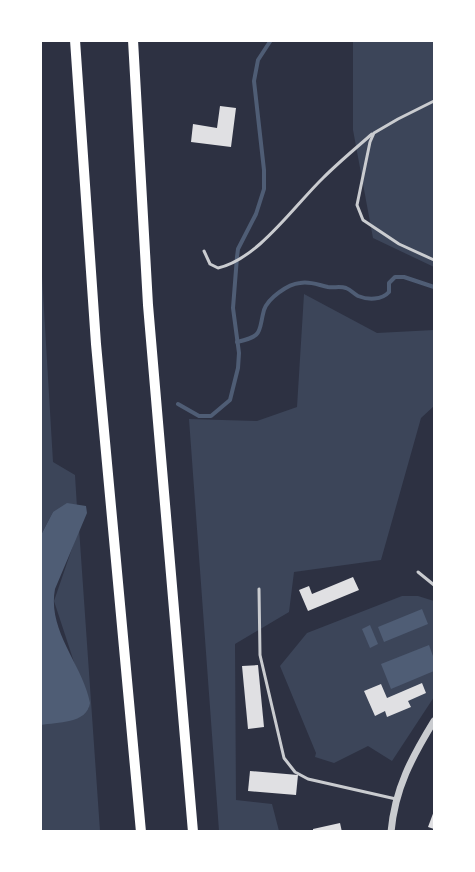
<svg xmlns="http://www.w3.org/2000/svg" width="475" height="872" font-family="Georgia,serif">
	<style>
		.green { fill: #3c4559 }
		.water { fill: #4f5d75 }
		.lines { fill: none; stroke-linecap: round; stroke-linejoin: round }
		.stream { stroke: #4f5d75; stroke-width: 4 }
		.building { fill: #e0e0e3 }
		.service { stroke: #caccd0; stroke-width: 3 }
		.tertiary { stroke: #caccd0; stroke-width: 7 }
		.motorway { stroke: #fff; stroke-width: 10 }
	</style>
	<rect width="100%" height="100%" fill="#2d3142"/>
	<g class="green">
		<polygon points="353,41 434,41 434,267 373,238 353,130"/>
		<polygon points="41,259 53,462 75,475 77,508 53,512 41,535"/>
		<polygon points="304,294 377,333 434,330 434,406 421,418 381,560 294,572 289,612 235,644 236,800 272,804 279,831 219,831 189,419 257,421 297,407"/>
		<polygon points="79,528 100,831 41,831 40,725 89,708 54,601"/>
		<polygon points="402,596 418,596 434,601 434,697 392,761 368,746 334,763 315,757 316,753 280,666 307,633"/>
	</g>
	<g class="water">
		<path d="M 67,503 L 86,506 L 87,513 L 55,589 C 47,631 83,665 90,703 C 87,724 57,722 41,725 L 41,535 L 53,512 Z"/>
		<polygon points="422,609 428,624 384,642 378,627"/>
		<polygon points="370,625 378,644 370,648 362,629"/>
		<polygon points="429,645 434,659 434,671 391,689 381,664"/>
	</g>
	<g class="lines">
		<g class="stream">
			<path d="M 237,342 C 264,336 258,332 264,310 C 268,298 288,284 300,283 C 310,281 318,285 328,287 C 334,288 340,286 346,288 C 351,290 354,294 358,296 C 368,300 382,300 389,292 L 389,283 L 395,277 L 404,277 L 434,287"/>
			<polyline points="178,404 199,416 211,416 230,400 238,368 239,353 233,308 237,257 238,249 256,214 264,189 264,170 254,81 258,60 271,40"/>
		</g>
	</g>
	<g class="building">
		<polygon points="220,106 236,108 231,147 191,142 193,124 217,128"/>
		<polygon points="353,577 359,590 308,611 299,590 309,586 312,594"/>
		<polygon points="258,665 264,727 248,729 242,666"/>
		<polygon points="422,683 426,693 408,701 411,707 387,717 385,711 375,716 364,691 381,684 387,698"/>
		<polygon points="250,771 298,775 296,795 248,791"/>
		<polygon points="434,811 434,829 428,827"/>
		<polygon points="340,823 342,832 313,832 313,829"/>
	</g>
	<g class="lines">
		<g class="service">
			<polyline points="434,101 398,119 374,133 370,142 357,205 363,220 399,244 434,260"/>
			<path d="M 204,251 L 210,264 L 218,268 C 258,259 294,206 323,178 C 339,162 356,148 372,134"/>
			<polyline points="418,572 434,585"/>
			<polyline points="259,589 260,655 284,758 295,772 308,779 396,799"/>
		</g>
		<path class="tertiary" d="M 391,832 C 395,788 412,757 434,721"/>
		<g class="motorway">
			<polyline points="75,40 96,344 141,832"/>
			<polyline points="133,40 148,305 193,832"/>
		</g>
	</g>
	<rect width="475" height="872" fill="none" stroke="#ffffff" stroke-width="84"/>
</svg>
